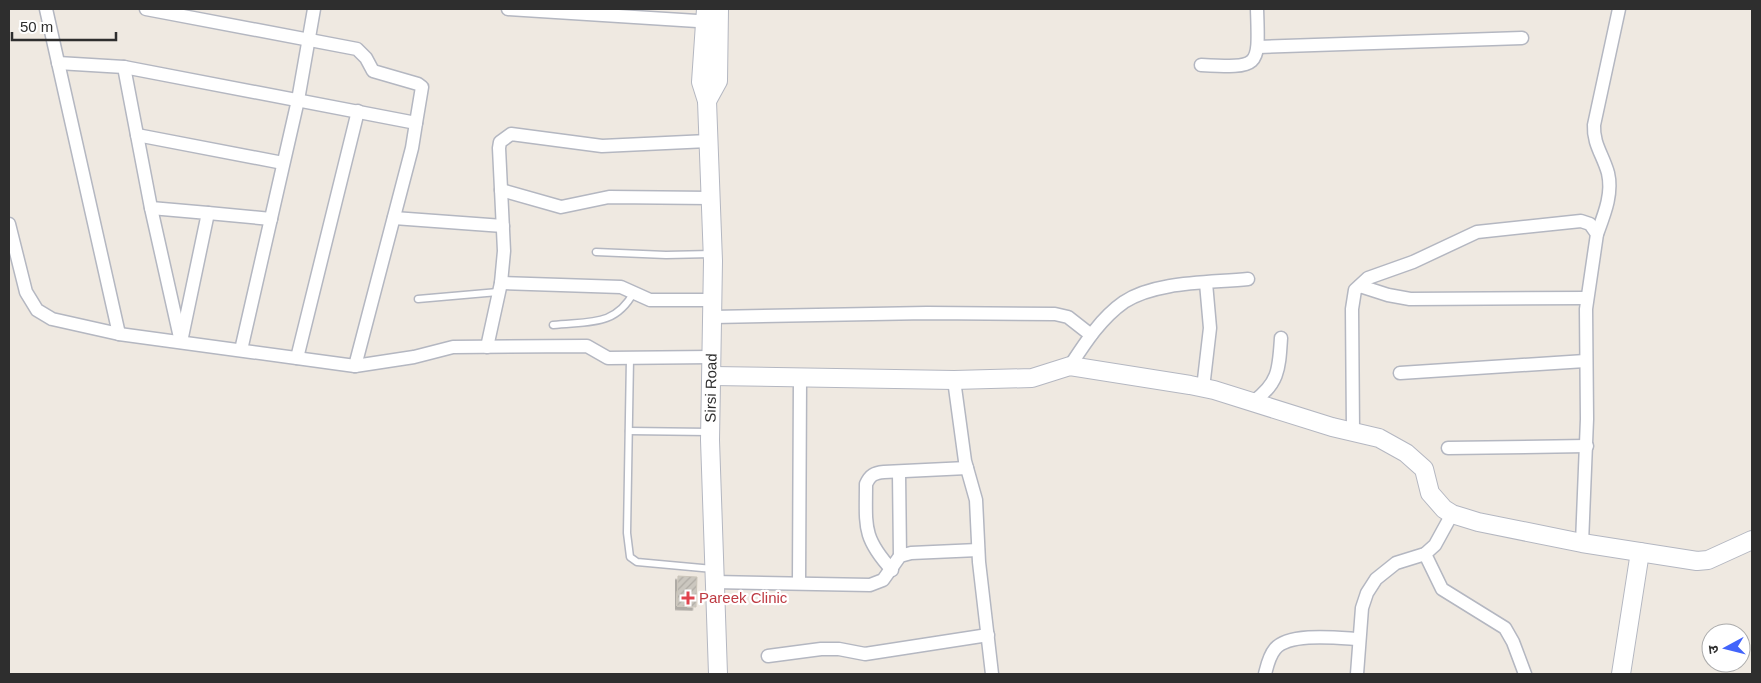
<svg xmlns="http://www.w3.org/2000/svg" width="1761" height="683" font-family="Arial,'Noto Sans Devanagari',sans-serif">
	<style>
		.building { fill: url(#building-hatch); stroke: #cbc5ba; filter: url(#shadow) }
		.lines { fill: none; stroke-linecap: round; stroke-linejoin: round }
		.lane-casing { stroke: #b4b7c1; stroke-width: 9 }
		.street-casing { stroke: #b4b7c1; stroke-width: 15 }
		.secondary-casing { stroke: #b4b7c1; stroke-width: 20 }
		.lane { stroke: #fff; stroke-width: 6 }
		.street { stroke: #fff; stroke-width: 12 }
		.secondary { stroke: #fff; stroke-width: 18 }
		.health-dot { fill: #e0444e; stroke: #fff; stroke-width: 2 }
		.labels { text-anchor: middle; stroke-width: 4.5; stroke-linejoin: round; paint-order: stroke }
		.street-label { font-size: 15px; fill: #2e2e2e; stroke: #fff }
		.health-label { font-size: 15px; fill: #be3a42; stroke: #fff; text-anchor: start }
	</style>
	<defs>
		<pattern id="building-hatch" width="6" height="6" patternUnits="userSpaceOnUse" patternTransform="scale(1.25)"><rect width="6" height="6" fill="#cbc7bf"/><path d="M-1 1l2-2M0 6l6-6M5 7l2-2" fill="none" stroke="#afaba4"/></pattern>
		<filter id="shadow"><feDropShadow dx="-3.5" dy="3.5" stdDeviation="0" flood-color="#0004"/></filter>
	</defs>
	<rect width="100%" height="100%" fill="#efe9e1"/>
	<polygon class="building" points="678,576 697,577 696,607 677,606"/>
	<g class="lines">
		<g class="lane-casing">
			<g id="lane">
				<polyline points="596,252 666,255 712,254"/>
				<polyline points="418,299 498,292"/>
				<path d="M 553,325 C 589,321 615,327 634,292"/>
				<polyline points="630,358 627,533 630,557 637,562 713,569"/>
				<polyline points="629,431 709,432"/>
			</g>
		</g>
		<g class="street-casing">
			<g id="street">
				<polyline points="46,9 119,334"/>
				<polyline points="146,9 357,49 366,58 373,71 418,84 422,87 416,123"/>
				<polyline points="508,9 713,22"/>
				<polyline points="1258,47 1522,38"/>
				<polyline points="58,63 124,67 151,208 181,342"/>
				<path d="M 1201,65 C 1261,68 1259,68 1257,9"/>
				<polyline points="124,67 416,123 412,148 355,366"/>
				<polyline points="137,135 283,163"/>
				<polyline points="501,190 561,207 609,197 711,198"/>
				<polyline points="151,208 208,213 182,337"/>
				<polyline points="208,213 271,219"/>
				<polyline points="394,218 503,226"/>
				<polyline points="9,224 26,292 37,310 52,319 119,334 355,366 414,357 453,347 587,346 608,358 712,357"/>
				<path d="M 1597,234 C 1604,215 1613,194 1608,173 C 1603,155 1593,144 1594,125 L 1619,9"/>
				<polyline points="501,283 621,287 650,300 713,300"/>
				<polyline points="1360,286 1388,295 1410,299 1587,298"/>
				<polyline points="713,317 927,313 1055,314 1068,317 1091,335"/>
				<polyline points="487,347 501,283 504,251 499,148 500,142 511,134 602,146 708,141"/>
				<polyline points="241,350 298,100 314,9"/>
				<polyline points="297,358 358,111"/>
				<path d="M 1070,366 C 1085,343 1101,318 1124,302 C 1156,281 1210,283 1248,279"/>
				<polyline points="1400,373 1585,361"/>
				<polyline points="954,380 965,461 976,500 979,562 992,674"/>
				<polyline points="1203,388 1210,328 1206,283"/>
				<path d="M 1253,402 C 1279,383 1279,369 1281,338"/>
				<polyline points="1353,431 1352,309 1355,290 1368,278 1413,262 1477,232 1581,221 1590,224 1597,234 1586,309 1587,419 1582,543"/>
				<polyline points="1448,448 1587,446"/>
				<polyline points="899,473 900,556"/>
				<polyline points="1425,554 1442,589 1505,628 1513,642 1525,674"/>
				<path d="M 892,570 C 862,537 866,526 866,484 C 870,475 874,473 884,472 L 967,468"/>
				<polyline points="714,582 870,585 883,580 900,556 911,553 978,550"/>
				<polyline points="799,583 800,379"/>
				<polyline points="768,656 821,649 839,649 865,654 988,635"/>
				<path d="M 1265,674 C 1267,666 1269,656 1275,649 C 1289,632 1339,638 1359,639"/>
				<polyline points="1357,674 1362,608 1367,593 1376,579 1396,563 1425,554 1435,545 1452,514"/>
			</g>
		</g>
		<g class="secondary-casing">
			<g id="secondary">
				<polyline points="706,9 701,82 707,101 713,261 710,440 718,674"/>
				<polyline points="707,101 718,81 719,9"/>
				<polyline points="712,376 954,380 1032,378 1070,366 1190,385 1214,390 1332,427 1379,438 1406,453 1424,469 1430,493 1444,509 1452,514 1478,522 1582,543 1697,561 1708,560 1752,540"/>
				<polyline points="1621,674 1640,552"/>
			</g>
		</g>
		<use href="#lane" class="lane"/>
		<use href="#street" class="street"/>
		<use href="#secondary" class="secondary"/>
	</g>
	<path class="health-dot" d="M685.5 590.5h5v5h5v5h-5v5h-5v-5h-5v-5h5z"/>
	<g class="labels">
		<g class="street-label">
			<text transform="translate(711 388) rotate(-89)" y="5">Sirsi Road</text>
		</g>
		<g class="health-label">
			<text x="699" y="603">Pareek Clinic</text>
		</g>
	</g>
	<rect width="1761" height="683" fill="none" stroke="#2e2e2e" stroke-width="20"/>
	<g transform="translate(1726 648) rotate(263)"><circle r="24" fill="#ffffff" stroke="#ababab"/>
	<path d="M0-4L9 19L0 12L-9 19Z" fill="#4264fb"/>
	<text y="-8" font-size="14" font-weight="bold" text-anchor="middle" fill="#2e2e2e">उ</text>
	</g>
	<path d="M12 32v8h104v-8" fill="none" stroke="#2e2e2e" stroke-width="2.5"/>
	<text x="20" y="32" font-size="15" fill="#2e2e2e" stroke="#ffffff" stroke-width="4" paint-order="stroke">50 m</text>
</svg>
